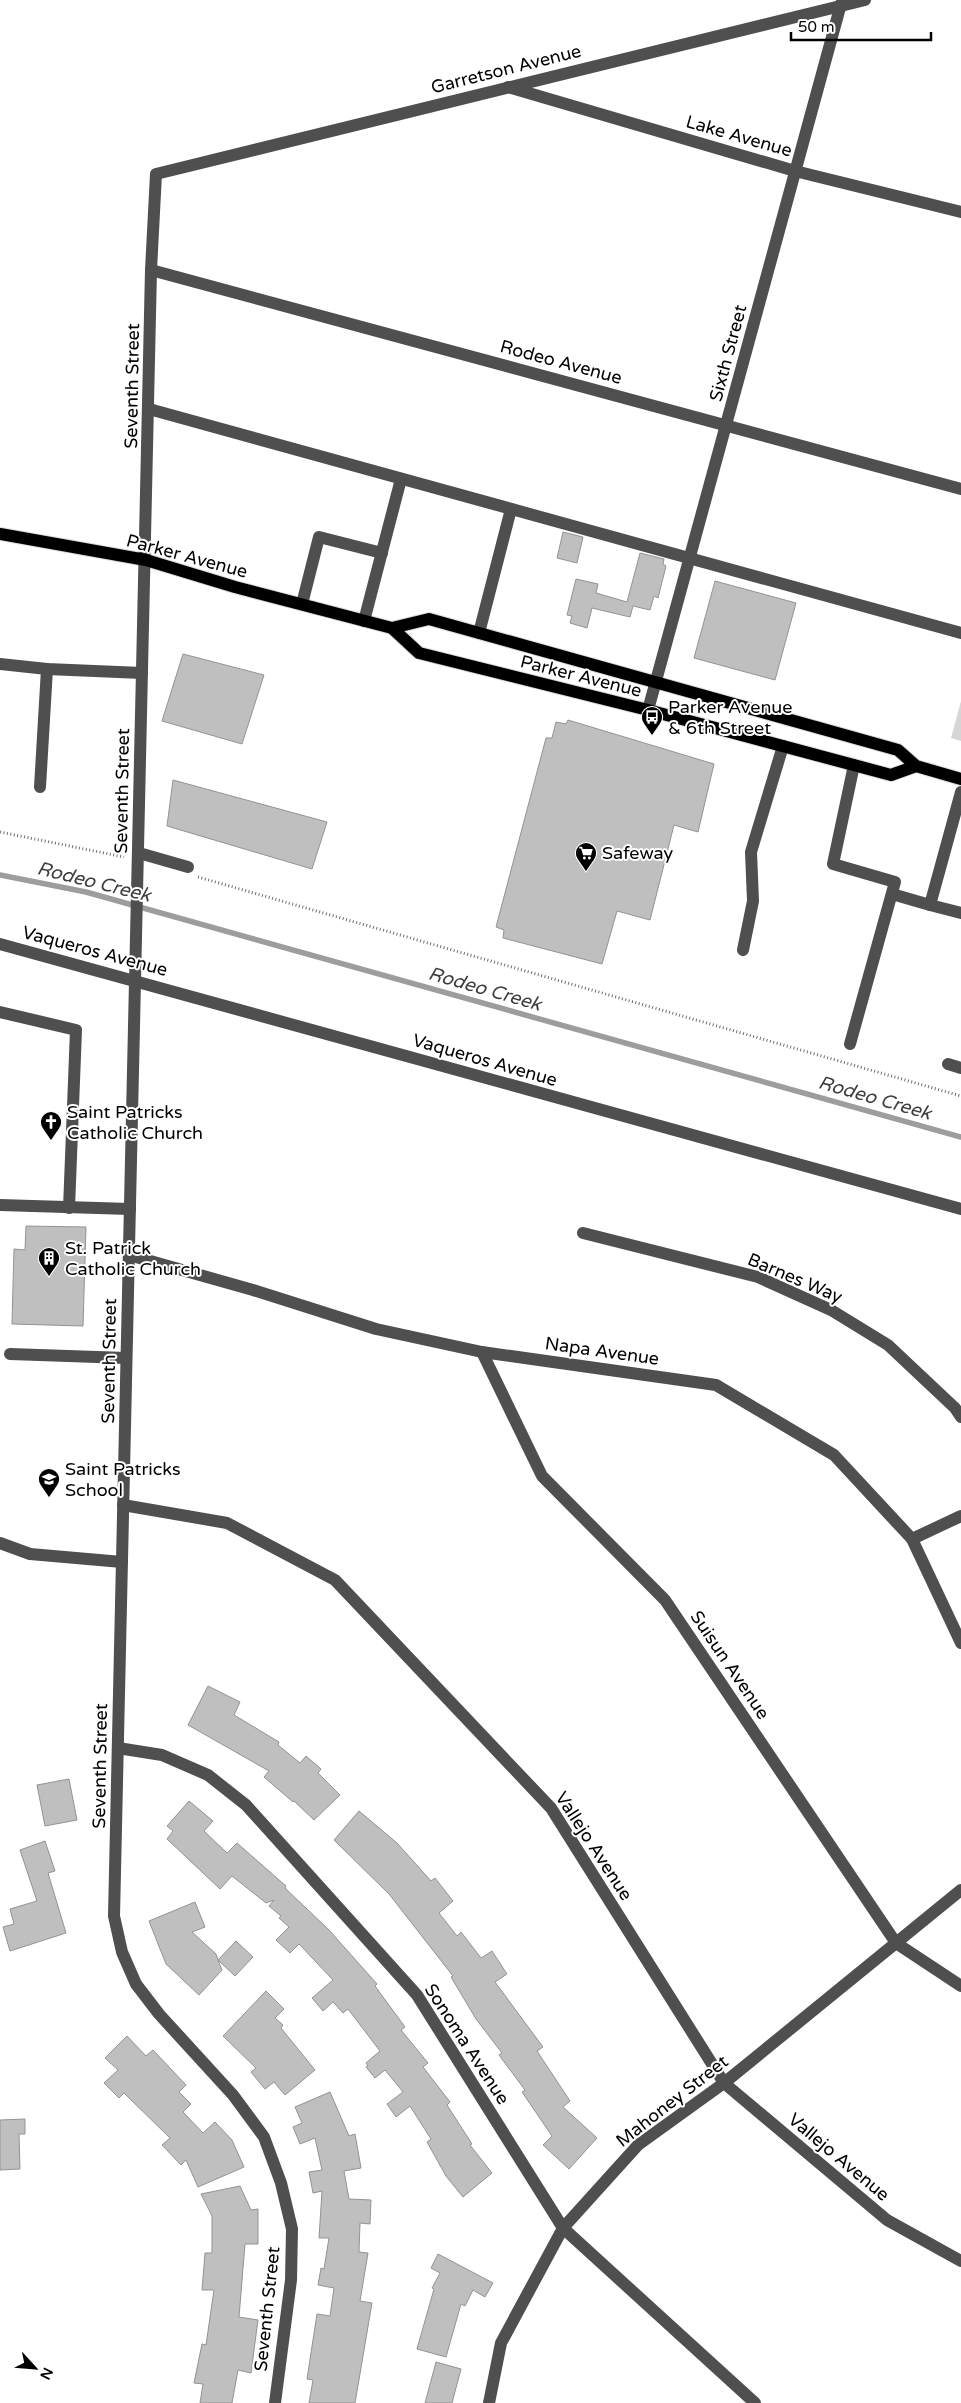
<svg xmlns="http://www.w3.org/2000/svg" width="961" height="2403" font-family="'Varela Round',sans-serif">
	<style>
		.green { fill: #d6d6d6 }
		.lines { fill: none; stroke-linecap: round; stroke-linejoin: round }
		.stream { stroke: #9d9d9d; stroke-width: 5.5 }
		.building { fill: #bfbfbf; stroke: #939393 }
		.major-casing { stroke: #dbdbdb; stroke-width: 14 }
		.path { stroke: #717171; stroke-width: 3; stroke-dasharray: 1 2.5; stroke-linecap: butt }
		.minor { stroke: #4f4f4f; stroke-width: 12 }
		.major { stroke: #000; stroke-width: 12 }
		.labels { text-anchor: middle; stroke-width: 4; stroke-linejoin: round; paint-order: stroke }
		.street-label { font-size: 18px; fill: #000; stroke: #fff }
		.poi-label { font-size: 18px; fill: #000; stroke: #fff; text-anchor: start }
		.water-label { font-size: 19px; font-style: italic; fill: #3e3e3e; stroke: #fff }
	</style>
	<rect width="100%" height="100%" fill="#fff"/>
	<polygon class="green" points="961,701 961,741 951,738"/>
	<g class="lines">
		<polyline class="stream" points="0,875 86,892 961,1137"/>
	</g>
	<g class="building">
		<polygon points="563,532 583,537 577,563 557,558"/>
		<polygon points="640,553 664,559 663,564 666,566 658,598 654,596 650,610 633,606 630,617 592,608 587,628 570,623 572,616 567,615 576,579 598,584 596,593 627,602"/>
		<polygon points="715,581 796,603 775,680 694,658"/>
		<polygon points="183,654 264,675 242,744 162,721"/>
		<polygon points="568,720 714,764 698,832 674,825 650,920 617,911 602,964 503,938 504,930 496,927 546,738 552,738 556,722 566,724"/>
		<polygon points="173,780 327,822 312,869 167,826"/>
		<polygon points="26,1226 86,1227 83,1326 12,1324 14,1249 25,1250"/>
		<polygon points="208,1686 240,1702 234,1715 279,1742 278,1745 300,1763 306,1756 321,1769 318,1773 340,1795 314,1820 294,1801 293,1802 264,1777 269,1771 188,1725"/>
		<polygon points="69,1779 77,1820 45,1826 37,1785"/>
		<polygon points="189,1801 213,1821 204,1831 227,1853 237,1843 286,1886 285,1888 329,1930 377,1984 375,1986 405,2027 401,2030 428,2063 423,2067 450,2102 447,2105 472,2144 470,2145 492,2173 463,2197 446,2176 427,2142 431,2139 410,2106 396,2117 387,2104 403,2092 385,2070 375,2078 366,2067 368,2066 366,2063 380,2051 348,2009 343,2013 333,2002 323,2011 312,1998 333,1980 299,1944 290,1953 276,1940 289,1927 279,1918 281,1916 269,1906 274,1900 266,1903 232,1876 220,1889 167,1839 173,1831 167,1826"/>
		<polygon points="359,1811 397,1843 431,1881 435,1878 453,1901 439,1913 457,1936 461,1932 481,1958 492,1951 507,1974 495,1982 543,2047 537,2051 570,2101 563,2107 597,2138 569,2169 543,2145 552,2136 522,2092 525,2090 499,2055 502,2053 476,2019 451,1977 453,1976 389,1894 334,1840"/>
		<polygon points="45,1841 55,1871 48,1873 66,1933 10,1951 3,1927 14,1924 10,1909 37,1901 20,1850"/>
		<polygon points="195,1902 205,1927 192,1932 216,1954 218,1960 236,1941 253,1957 235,1976 218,1960 222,1970 199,1995 166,1964 149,1921"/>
		<polygon points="266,1991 284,2009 275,2018 283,2025 281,2028 315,2070 285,2095 274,2082 265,2089 251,2072 256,2068 223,2036"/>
		<polygon points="127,2036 146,2056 153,2050 186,2085 179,2092 191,2104 183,2112 203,2133 215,2122 232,2140 244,2167 198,2187 186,2160 181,2165 162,2145 170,2138 124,2093 119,2098 104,2083 118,2070 105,2058"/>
		<polygon points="330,2092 349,2136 355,2134 361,2168 344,2171 349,2199 371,2200 370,2224 360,2223 359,2252 368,2253 360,2301 372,2303 355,2403 309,2403 313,2380 307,2379 317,2314 330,2316 334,2288 318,2285 321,2268 324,2269 329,2238 319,2238 322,2191 313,2193 309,2172 322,2170 315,2138 300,2144 293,2127 302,2123 295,2107"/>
		<polygon points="25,2119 25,2134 19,2134 20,2169 0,2170 0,2120"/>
		<polygon points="240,2186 251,2210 258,2209 258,2244 245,2244 239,2317 258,2320 251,2373 238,2370 232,2403 200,2403 203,2384 194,2383 202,2344 206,2345 214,2290 202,2290 205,2253 212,2253 212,2216 201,2194"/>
		<polygon points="438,2254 493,2283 485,2297 473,2290 465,2306 461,2304 446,2357 417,2349 434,2289 432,2288 440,2273 431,2268"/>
		<polygon points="436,2362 461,2369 452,2403 425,2403"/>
	</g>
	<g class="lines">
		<g class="major-casing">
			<g id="major">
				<polyline points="0,534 146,560 235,587 392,628 429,619 898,750 916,766 961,779"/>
				<polyline points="392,628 419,653 648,710 891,775 916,766"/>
			</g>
		</g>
		<g class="path">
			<polyline points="0,832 124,857"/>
			<polyline points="198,877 961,1096"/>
		</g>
		<g class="minor">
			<polyline points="508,87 795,171 961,212"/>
			<polyline points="151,270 961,489"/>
			<polyline points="149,409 961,633"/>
			<polyline points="302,604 319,537 382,553"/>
			<polyline points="364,621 401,479"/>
			<polyline points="479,633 511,509"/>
			<polyline points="0,664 47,669 142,673"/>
			<polyline points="648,710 841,4"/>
			<polyline points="40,787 47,669"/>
			<polyline points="961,792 930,905 961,913"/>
			<polyline points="139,853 188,867"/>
			<polyline points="892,894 930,905"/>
			<polyline points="0,944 961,1209"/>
			<polyline points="743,950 753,901 751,852 783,746"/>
			<polyline points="0,1012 76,1030 69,1208"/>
			<polyline points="850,1044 895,882 833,864 854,765"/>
			<polyline points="948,1064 961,1068"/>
			<polyline points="0,1205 130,1209"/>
			<polyline points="583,1233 758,1277 831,1310 888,1345 955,1408 961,1417"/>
			<polyline points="129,1255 253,1290 376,1329 482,1352 716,1385 834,1455 912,1539 961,1643"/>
			<polyline points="482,1352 542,1476 665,1600 896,1943 961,1986"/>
			<polyline points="10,1354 126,1358"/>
			<polyline points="123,1505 227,1523 335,1580 551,1808 724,2083 887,2220 961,2261"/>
			<polyline points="912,1539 961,1516"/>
			<polyline points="0,1543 30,1554 122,1562"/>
			<polyline points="118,1748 162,1755 208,1775 246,1805 417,1995 563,2228 755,2403"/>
			<polyline points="275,2403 291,2280 292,2229 281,2183 264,2137 233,2095 159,2014 136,1984 122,1952 114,1916 151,270 156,174 865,0"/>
			<polyline points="489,2403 501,2343 563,2228 638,2145 724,2083 961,1890"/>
		</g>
		<use href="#major" class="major"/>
	</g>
	<defs>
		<g id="bus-pin" transform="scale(1.125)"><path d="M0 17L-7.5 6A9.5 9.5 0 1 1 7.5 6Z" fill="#000" stroke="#fff"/><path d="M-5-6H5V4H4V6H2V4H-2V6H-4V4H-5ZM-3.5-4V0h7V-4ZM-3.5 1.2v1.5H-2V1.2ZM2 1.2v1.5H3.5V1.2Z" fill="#fff"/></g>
		<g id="supermarket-pin" transform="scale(1.125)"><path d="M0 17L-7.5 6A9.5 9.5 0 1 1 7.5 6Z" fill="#000" stroke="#fff"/><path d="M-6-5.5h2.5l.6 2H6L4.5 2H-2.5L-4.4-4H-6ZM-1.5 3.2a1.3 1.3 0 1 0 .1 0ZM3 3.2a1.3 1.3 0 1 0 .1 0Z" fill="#fff"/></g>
		<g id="church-pin" transform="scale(1.125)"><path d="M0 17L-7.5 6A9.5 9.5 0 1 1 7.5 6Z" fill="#000" stroke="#fff"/><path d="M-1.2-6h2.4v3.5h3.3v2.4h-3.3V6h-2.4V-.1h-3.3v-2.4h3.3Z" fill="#fff"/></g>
		<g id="building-pin" transform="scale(1.125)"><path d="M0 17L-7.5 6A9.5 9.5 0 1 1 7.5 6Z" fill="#000" stroke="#fff"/><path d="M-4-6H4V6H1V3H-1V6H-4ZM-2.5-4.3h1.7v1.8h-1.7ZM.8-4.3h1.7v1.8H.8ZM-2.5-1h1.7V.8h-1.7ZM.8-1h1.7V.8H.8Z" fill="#fff"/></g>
		<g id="school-pin" transform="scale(1.125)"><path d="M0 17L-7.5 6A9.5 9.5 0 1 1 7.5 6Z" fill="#000" stroke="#fff"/><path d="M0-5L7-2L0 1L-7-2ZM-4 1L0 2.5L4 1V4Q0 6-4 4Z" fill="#fff"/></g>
	</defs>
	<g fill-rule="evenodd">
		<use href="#bus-pin" x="652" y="717"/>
		<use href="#supermarket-pin" x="586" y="853"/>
		<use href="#church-pin" x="51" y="1122"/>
		<use href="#building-pin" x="49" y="1258"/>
		<use href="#school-pin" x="49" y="1479"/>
	</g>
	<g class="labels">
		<g class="street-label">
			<text transform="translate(506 69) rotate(-14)" y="6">Garretson Avenue</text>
			<text transform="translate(739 136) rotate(16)" y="6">Lake Avenue</text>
			<text transform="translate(728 353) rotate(-75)" y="6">Sixth Street</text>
			<text transform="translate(561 362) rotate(15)" y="6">Rodeo Avenue</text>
			<text transform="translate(132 386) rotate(-89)" y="6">Seventh Street</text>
			<text transform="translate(187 556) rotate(15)" y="6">Parker Avenue</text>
			<text transform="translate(581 676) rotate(14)" y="6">Parker Avenue</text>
			<text transform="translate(122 791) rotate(-89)" y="6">Seventh Street</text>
			<text transform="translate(95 951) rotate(15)" y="6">Vaqueros Avenue</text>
			<text transform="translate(485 1060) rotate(16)" y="6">Vaqueros Avenue</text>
			<text transform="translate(795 1278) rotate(23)" y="6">Barnes Way</text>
			<text transform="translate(602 1351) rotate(8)" y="6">Napa Avenue</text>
			<text transform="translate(109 1361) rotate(-89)" y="6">Seventh Street</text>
			<text transform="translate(730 1665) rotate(56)" y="6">Suisun Avenue</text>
			<text transform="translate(100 1766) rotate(-89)" y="6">Seventh Street</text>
			<text transform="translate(594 1846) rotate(57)" y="6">Vallejo Avenue</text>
			<text transform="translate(467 2044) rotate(57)" y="6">Sonoma Avenue</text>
			<text transform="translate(672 2101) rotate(-38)" y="6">Mahoney Street</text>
			<text transform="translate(839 2157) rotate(40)" y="6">Vallejo Avenue</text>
			<text transform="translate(267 2309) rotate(-84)" y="6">Seventh Street</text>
		</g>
		<g class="poi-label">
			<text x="668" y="713">Parker Avenue<tspan x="668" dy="21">&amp; 6th Street</tspan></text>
			<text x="602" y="859">Safeway</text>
			<text x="67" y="1118">Saint Patricks<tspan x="67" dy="21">Catholic Church</tspan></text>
			<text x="65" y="1254">St. Patrick<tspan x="65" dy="21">Catholic Church</tspan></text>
			<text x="65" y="1475">Saint Patricks<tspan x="65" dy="21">School</tspan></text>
		</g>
		<g class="water-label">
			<text transform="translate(94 881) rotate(14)" y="7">Rodeo Creek</text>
			<text transform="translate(485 988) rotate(16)" y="7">Rodeo Creek</text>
			<text transform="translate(875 1097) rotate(16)" y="7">Rodeo Creek</text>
		</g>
	</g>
	<g transform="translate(35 2368) rotate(116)" stroke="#ffffff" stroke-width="4" paint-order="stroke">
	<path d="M0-4L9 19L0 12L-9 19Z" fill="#000000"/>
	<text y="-8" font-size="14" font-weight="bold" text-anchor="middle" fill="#000000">N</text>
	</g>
	<path d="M791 32v8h140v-8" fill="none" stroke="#000000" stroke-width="2.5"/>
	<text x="798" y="32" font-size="15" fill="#000000" stroke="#ffffff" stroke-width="4" paint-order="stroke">50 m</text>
</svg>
